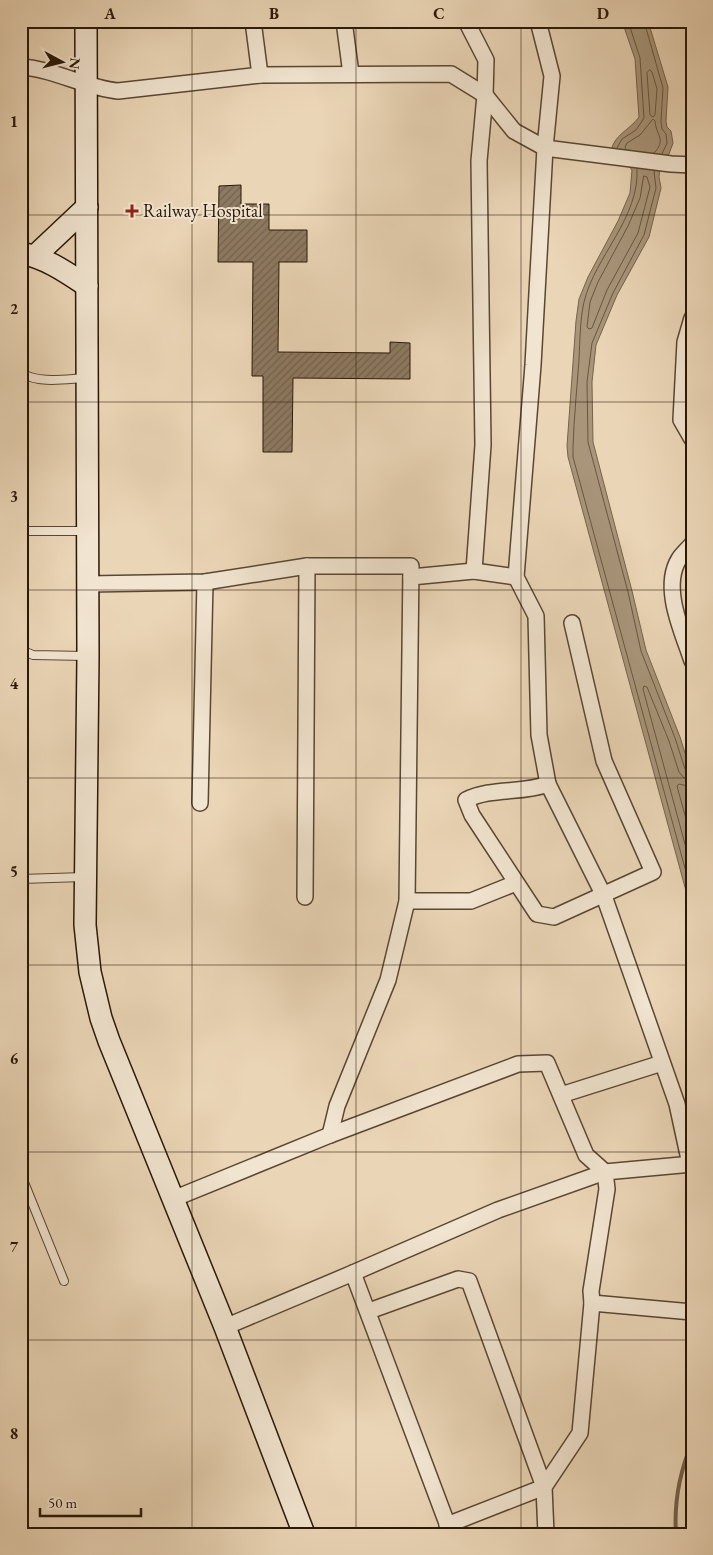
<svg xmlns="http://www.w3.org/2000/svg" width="713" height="1555" font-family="'EB Garamond',serif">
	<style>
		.water { fill: #a8957a; stroke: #75634c }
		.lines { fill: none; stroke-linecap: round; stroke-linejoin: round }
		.shore { stroke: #685640; stroke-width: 1 }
		.stream { stroke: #75634c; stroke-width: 4 }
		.building { fill: url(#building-hatch); stroke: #291807 }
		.service-casing { stroke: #594733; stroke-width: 10 }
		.minor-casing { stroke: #594733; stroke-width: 18 }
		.secondary-casing { stroke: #291807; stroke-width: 24 }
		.service { stroke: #f1e4d0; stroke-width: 8 }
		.minor { stroke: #f1e4d0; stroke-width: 15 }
		.secondary { stroke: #f1e4d0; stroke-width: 21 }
		.grid { fill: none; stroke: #291807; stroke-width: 1; stroke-opacity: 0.55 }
		.poi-dot { fill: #8f2418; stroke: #f1e4d0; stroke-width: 2 }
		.labels { text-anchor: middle; stroke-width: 4; stroke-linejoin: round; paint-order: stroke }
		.poi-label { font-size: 18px; fill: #291807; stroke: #f1e4d0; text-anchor: start }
		.neatline { fill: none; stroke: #291807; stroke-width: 2 }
		.grid-label { font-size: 16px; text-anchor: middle; font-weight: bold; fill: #291807 }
	</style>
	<defs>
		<pattern id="building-hatch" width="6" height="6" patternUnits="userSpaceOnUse" patternTransform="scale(1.25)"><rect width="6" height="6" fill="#8d7a62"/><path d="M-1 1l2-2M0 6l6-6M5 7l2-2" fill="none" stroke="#73634f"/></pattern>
	</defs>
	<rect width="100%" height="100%" fill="#ead5b6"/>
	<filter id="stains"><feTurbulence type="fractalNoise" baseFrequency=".004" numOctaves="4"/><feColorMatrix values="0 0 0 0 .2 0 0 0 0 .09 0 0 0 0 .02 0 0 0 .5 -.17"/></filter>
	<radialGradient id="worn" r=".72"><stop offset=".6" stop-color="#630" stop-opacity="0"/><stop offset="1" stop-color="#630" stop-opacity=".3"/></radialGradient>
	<path class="water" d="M 622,21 L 648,21 L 668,87 L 666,121 L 667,127 L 671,131 L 673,143 L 669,154 L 660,164 L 659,177 L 661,188 L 649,237 L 617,295 L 596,345 L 592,382 L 593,442 L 632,591 L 646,650 L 680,737 L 692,775 L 692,913 L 568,457 L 567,446 L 576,321 L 579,299 L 588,277 L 618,221 L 630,193 L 632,170 L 625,161 L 611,152 C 613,135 630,130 639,117 L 635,59 Z"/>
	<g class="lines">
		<g class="shore">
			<polyline points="644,21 663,88 661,122 662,129 666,134 667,143 662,154"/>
			<polygon points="650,70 652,72 657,89 655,115 653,117 650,115 647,73"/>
			<polyline points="617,148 622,139 636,130 644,118 640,58 628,21"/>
			<path d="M 626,149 L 625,147 L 627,143 L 640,135 L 653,119 L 655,121 C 656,135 667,140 654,153"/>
			<path d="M 637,168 C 640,218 595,256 584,302 C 580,320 580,340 579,359 C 577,388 574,417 573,447 L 573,457 L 692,894"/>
			<polyline points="654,171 656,188 644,235 613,293 592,343 587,382 588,442 628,592 641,651 675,738 685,769 687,772 692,773"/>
			<polygon points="644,176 647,177 650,187 638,233 607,290 592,328 589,329 587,327 590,302 598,282 628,226 640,198"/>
			<polyline points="692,779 684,778 679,772 669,741 647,687 644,686 643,689 692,870"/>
			<polyline points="692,787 679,784 677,786 692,841"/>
		</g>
		<path class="stream" d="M 676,1534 C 674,1504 680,1471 692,1443"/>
	</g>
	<polygon class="building" points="241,185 241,204 269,204 269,230 307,230 307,262 279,262 278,352 390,353 390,342 410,343 410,379 293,378 292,452 263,452 263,376 252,376 253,262 218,262 219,186"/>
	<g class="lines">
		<g class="service-casing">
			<g id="service">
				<path d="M 21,373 C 40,384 65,379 86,378"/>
				<polyline points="21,534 25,531 86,531"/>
				<polyline points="21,650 33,655 85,656"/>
				<polyline points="21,879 84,877"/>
				<polyline points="21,1175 64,1281"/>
			</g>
		</g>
		<g class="minor-casing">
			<g id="minor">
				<polyline points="253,21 260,75"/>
				<polyline points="344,21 351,74"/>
				<polyline points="466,21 486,60 485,95 479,161 483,445 474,571"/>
				<polyline points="538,21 552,76 545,148 533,365 516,577 536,616 539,735 548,784 604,896 677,1104 690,1164"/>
				<path d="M 21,67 C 55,69 85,88 118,91 L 260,75 L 451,74 L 485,95 L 514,131 L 545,148 L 671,164 L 692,165"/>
				<polyline points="692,318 685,342 681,420 692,439"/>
				<path d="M 692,544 C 688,549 682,554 679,559 C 661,588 683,633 692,661"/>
				<polyline points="411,577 474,571 516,577"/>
				<polyline points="88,584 205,582 307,566 411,566 407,901 388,980 337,1106 330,1135"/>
				<path d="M 548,784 C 522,794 491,787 466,800 L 472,815 L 537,914 L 554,917 L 653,872 L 604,761 L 572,623"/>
				<polyline points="200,803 205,582"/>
				<polyline points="305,897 307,566"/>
				<polyline points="407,901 471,901 516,883"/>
				<polyline points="561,1095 662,1063"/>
				<polyline points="173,1199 330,1135 518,1064 547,1063 586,1155 605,1172 607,1189 591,1291 592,1303 580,1433 544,1487 546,1534"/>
				<polyline points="353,1273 498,1210 605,1172 692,1164"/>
				<polyline points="592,1303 692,1312"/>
				<polyline points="369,1311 458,1279 469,1281 544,1487 447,1525"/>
				<polyline points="225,1327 353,1273 451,1534"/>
			</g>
		</g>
		<g class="secondary-casing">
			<g id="secondary">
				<polyline points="86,21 88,656 85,925 90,972 101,1018 109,1041 225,1327 304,1534"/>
				<path d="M 21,253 C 46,258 66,272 87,286"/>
				<polyline points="35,256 87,207"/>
			</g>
		</g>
		<use href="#service" class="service"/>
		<use href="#minor" class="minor"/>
		<use href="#secondary" class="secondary"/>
	</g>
	<path class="grid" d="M 192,21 L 192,1534M 356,21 L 356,1534M 521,21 L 521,1534M 21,215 L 692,215M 21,402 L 692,402M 21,590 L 692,590M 21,778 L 692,778M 21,965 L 692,965M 21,1152 L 692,1152M 21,1340 L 692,1340"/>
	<path class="poi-dot" d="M129.5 203.5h5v5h5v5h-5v5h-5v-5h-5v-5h5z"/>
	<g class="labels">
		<g class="poi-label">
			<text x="143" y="217">Railway Hospital</text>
		</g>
	</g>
	<rect width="713" height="1555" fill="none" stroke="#ead5b6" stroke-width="55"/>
	<g transform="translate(62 62) rotate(97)" stroke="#f1e4d0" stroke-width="4" paint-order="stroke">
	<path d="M0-4L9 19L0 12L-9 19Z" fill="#291807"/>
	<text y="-8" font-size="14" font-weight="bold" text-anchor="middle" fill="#291807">N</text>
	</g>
	<path d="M40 1508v8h101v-8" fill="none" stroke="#291807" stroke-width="2.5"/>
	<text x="48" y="1508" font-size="15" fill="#291807" stroke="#f1e4d0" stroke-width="4" paint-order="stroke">50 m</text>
	<rect x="28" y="28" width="658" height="1500" class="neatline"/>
	<g class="grid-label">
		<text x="110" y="19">A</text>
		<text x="274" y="19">B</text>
		<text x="439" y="19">C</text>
		<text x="603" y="19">D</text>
		<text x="14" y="127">1</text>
		<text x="14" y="314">2</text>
		<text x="14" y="502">3</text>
		<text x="14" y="689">4</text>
		<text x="14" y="877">5</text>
		<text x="14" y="1064">6</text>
		<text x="14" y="1252">7</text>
		<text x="14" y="1439">8</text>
	</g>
	<rect width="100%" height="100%" filter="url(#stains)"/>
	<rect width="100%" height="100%" fill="url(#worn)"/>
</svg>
